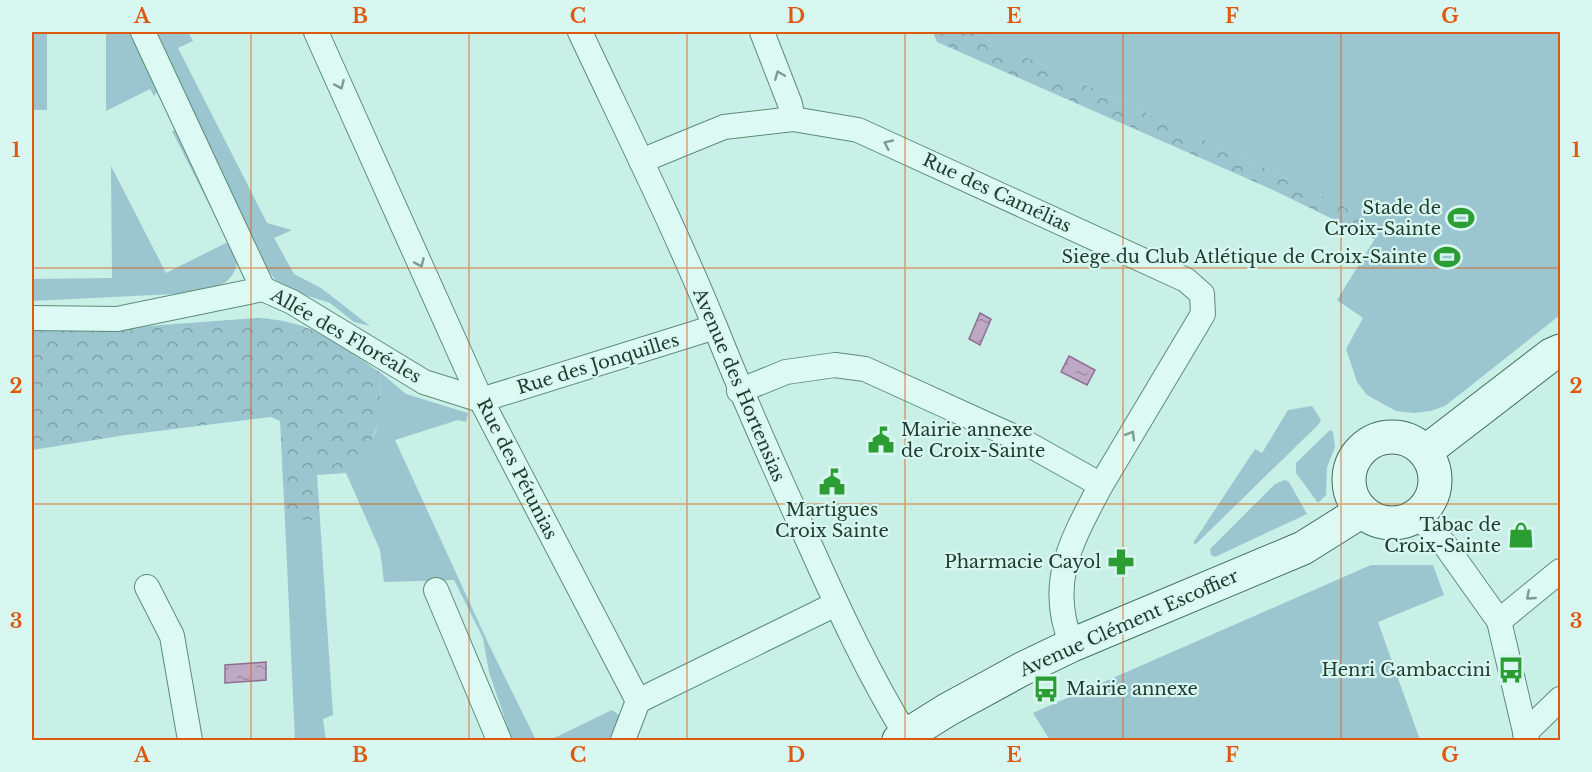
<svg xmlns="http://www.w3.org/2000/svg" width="1592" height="772" font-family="'Libre Baskerville',serif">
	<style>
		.green { fill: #9bc5cf }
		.forest { fill: url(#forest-crowns) }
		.water { fill: url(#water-ripples); stroke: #8c6f93; stroke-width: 1.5 }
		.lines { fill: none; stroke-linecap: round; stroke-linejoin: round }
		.minor-casing { stroke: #5c8d79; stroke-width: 26 }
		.secondary-casing { stroke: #3f6f5a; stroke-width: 35 }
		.minor { stroke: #dcfaf3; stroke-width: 24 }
		.secondary { stroke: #dcfaf3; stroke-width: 33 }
		.oneway { stroke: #7e9c92 }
		.grid { fill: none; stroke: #de580e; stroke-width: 1.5; stroke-opacity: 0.55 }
		.labels { text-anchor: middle; stroke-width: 4.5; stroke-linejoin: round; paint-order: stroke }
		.street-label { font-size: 18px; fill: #203d30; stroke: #d8f7f0 }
		.poi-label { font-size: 18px; fill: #203d30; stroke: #d8f7f0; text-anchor: end }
		.neatline { fill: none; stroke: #de580e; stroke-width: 2 }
		.grid-label { font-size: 20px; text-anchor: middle; font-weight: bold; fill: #de580e }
	</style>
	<defs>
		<pattern id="forest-crowns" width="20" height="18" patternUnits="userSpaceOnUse" patternTransform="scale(1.5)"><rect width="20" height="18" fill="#9bc5cf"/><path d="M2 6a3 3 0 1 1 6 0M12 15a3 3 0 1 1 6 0" fill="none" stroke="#7ea1a8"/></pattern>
		<pattern id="water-ripples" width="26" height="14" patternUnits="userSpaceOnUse" patternTransform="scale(1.5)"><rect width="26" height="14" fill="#bea9c4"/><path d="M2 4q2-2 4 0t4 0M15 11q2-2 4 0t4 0" fill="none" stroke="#9a8ba0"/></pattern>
	</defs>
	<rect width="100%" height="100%" fill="#c8f0e7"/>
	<g class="green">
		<rect x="32" y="32" width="15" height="78"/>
		<polygon points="106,32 137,32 159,89 154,96 150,89 106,111"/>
		<polygon points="157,32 188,32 193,41 178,48 267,223 292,230 274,238 294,274 321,288 370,326 354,322 330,303 286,289 275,280 262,261"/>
		<polygon points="971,32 1560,32 1560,315 1445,406 1431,411 1414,413 1396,411 1367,395 1357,382 1346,349 1363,318 1337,300 1381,229 1343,206 1274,172"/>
		<path d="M 177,130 L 239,253 C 236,282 221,288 194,293 L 32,301 L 32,279 L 112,278 L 111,166 L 166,273 L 228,242 L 172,131 Z"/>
		<path d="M 381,373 L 406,394 L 468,413 L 466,422 L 458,420 L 395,440 L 490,647 L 536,740 L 512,740 L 489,672 L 483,638 L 454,580 L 384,582 L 380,550 L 346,473 C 382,440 380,419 381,373 Z"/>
		<polygon points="1312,406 1321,420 1319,424 1196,544 1193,543 1255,449 1262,453 1288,410"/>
		<polygon points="1330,430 1333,432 1335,447 1327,467 1326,495 1318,503 1296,473 1296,463"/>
		<polygon points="1285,480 1289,482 1307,514 1215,557 1211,555 1210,549 1275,484"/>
		<polygon points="285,520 320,520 333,715 323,719 326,740 295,740"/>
		<polygon points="1371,565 1433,565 1444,595 1378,622 1420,740 1050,740 1033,713"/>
		<polygon points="612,710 622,717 612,740 550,740"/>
	</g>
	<g class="forest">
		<polygon points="933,32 971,32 1274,172 1343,206 1381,229 1374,239 1273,190 937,42"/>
		<path d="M 256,318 C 311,320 337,343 381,373 L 380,417 L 367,454 L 346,473 L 317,475 L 320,520 L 285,520 L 280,421 L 271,417 L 126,435 L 32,450 L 32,330 L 108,329 Z"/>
	</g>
	<g class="water">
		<polygon points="980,313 991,319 980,345 969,339"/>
		<polygon points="1069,356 1095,370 1087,385 1061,372"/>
		<polygon points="266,662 266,680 225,683 225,665"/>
	</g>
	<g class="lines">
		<g class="minor-casing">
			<g id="minor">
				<polyline points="143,32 263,289"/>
				<polyline points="316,32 481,400 638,701 836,604"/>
				<path d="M 580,32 C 626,130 675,228 716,329 C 745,402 777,473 810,545 C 839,610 869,675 906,735"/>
				<polyline points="762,32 790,104 793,119"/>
				<polyline points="641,161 724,127 793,119 858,130 1186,280 1202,294 1203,314 1101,485"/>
				<polyline points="32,318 117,319 263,289 292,302 424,382 481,400"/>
				<path d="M 739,391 L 786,372 L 835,365 L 865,369 L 1021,440 L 1101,485 C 1072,540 1046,583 1072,645"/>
				<polyline points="481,400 715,327"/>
				<polyline points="1417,515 1445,545 1499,621 1527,740"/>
				<polyline points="147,587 172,636 190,740"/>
				<polyline points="436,590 499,740"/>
				<polyline points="1499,621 1560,571"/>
				<polyline points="1525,733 1560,699"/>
				<polyline points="623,740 638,701"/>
			</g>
		</g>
		<g class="secondary-casing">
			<g id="secondary">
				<circle cx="1392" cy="480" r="43"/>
				<polyline points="1425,452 1551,355 1560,351"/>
				<polyline points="899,740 947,710 1022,669 1072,645 1303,548 1362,511"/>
			</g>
		</g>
		<use href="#minor" class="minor"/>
		<use href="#secondary" class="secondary"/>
	</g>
	<defs><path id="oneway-chevron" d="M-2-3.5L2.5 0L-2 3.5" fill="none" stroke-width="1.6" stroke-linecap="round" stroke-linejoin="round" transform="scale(1.5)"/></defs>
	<g class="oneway">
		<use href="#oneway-chevron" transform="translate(779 75) rotate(-112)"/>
		<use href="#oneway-chevron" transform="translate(340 85) rotate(66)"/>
		<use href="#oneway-chevron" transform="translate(888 144) rotate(-155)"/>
		<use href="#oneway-chevron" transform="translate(420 263) rotate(66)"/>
		<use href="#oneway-chevron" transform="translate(1131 435) rotate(-59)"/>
		<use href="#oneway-chevron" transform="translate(1530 596) rotate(139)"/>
	</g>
	<path class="grid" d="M 251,32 L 251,740M 469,32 L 469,740M 687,32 L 687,740M 905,32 L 905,740M 1123,32 L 1123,740M 1341,32 L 1341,740M 32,268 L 1560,268M 32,504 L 1560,504"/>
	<defs>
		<g id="stadium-bare" transform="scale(2.07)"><path d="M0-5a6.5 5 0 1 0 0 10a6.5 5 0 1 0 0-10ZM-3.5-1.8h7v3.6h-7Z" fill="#2b9d32" stroke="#d8f7f0" stroke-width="2.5" paint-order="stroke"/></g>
		<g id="civic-bare" transform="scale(2.07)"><path d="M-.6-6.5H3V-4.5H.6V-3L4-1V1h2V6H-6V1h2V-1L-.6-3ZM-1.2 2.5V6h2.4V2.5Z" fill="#2b9d32" stroke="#d8f7f0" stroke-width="2.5" paint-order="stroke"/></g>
		<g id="shop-bare" transform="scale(2.07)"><path d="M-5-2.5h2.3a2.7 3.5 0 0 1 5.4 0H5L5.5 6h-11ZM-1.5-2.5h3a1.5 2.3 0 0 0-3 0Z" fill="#2b9d32" stroke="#d8f7f0" stroke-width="2.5" paint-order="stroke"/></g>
		<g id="pharmacy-bare" transform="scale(2.07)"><path d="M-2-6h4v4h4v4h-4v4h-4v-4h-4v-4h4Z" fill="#2b9d32" stroke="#d8f7f0" stroke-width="2.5" paint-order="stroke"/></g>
		<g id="bus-bare" transform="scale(2.07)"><path d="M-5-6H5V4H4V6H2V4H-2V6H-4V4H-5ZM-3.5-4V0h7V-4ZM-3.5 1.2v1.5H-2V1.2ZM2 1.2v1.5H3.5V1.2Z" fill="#2b9d32" stroke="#d8f7f0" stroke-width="2.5" paint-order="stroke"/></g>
	</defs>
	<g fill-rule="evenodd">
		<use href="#stadium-bare" x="1461" y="218"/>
		<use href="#stadium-bare" x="1447" y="257"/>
		<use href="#civic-bare" x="881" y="440"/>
		<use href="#civic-bare" x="832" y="482"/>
		<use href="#shop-bare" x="1521" y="535"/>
		<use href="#pharmacy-bare" x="1121" y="562"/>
		<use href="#bus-bare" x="1511" y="670"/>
		<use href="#bus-bare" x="1046" y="689"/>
	</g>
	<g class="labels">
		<g class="street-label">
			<text transform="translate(997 193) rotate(25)" y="6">Rue des Camélias</text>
			<text transform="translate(346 336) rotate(30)" y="6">Allée des Floréales</text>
			<text transform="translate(598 364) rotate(-17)" y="6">Rue des Jonquilles</text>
			<text transform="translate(739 385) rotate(67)" y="6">Avenue des Hortensias</text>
			<text transform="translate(517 469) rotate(63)" y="6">Rue des Pétunias</text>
			<text transform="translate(1129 623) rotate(-24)" y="6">Avenue Clément Escoffier</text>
		</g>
		<g class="poi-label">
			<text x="1441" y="214">Stade de<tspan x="1441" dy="21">Croix-Sainte</tspan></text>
			<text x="1427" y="263">Siege du Club Atlétique de Croix-Sainte</text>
			<text x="901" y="436" text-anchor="start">Mairie annexe<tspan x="901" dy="21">de Croix-Sainte</tspan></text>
			<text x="832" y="516" text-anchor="middle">Martigues<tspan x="832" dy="21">Croix Sainte</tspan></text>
			<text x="1501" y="531">Tabac de<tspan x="1501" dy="21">Croix-Sainte</tspan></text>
			<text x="1101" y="568">Pharmacie Cayol</text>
			<text x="1491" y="676">Henri Gambaccini</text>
			<text x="1066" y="695" text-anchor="start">Mairie annexe</text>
		</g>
	</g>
	<rect width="1592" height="772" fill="none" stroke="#d8f7f0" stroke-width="66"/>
	<rect x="33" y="33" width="1526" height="706" class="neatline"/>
	<g class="grid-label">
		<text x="142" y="23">A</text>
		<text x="360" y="23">B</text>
		<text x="578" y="23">C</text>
		<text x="796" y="23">D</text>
		<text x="1014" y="23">E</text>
		<text x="1232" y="23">F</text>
		<text x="1450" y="23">G</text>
		<text x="16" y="157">1</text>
		<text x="1576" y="157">1</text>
		<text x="16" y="393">2</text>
		<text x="1576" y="393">2</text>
		<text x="16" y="628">3</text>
		<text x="1576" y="628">3</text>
		<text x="142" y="762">A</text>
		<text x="360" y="762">B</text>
		<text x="578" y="762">C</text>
		<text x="796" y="762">D</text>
		<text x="1014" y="762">E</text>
		<text x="1232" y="762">F</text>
		<text x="1450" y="762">G</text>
	</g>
</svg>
